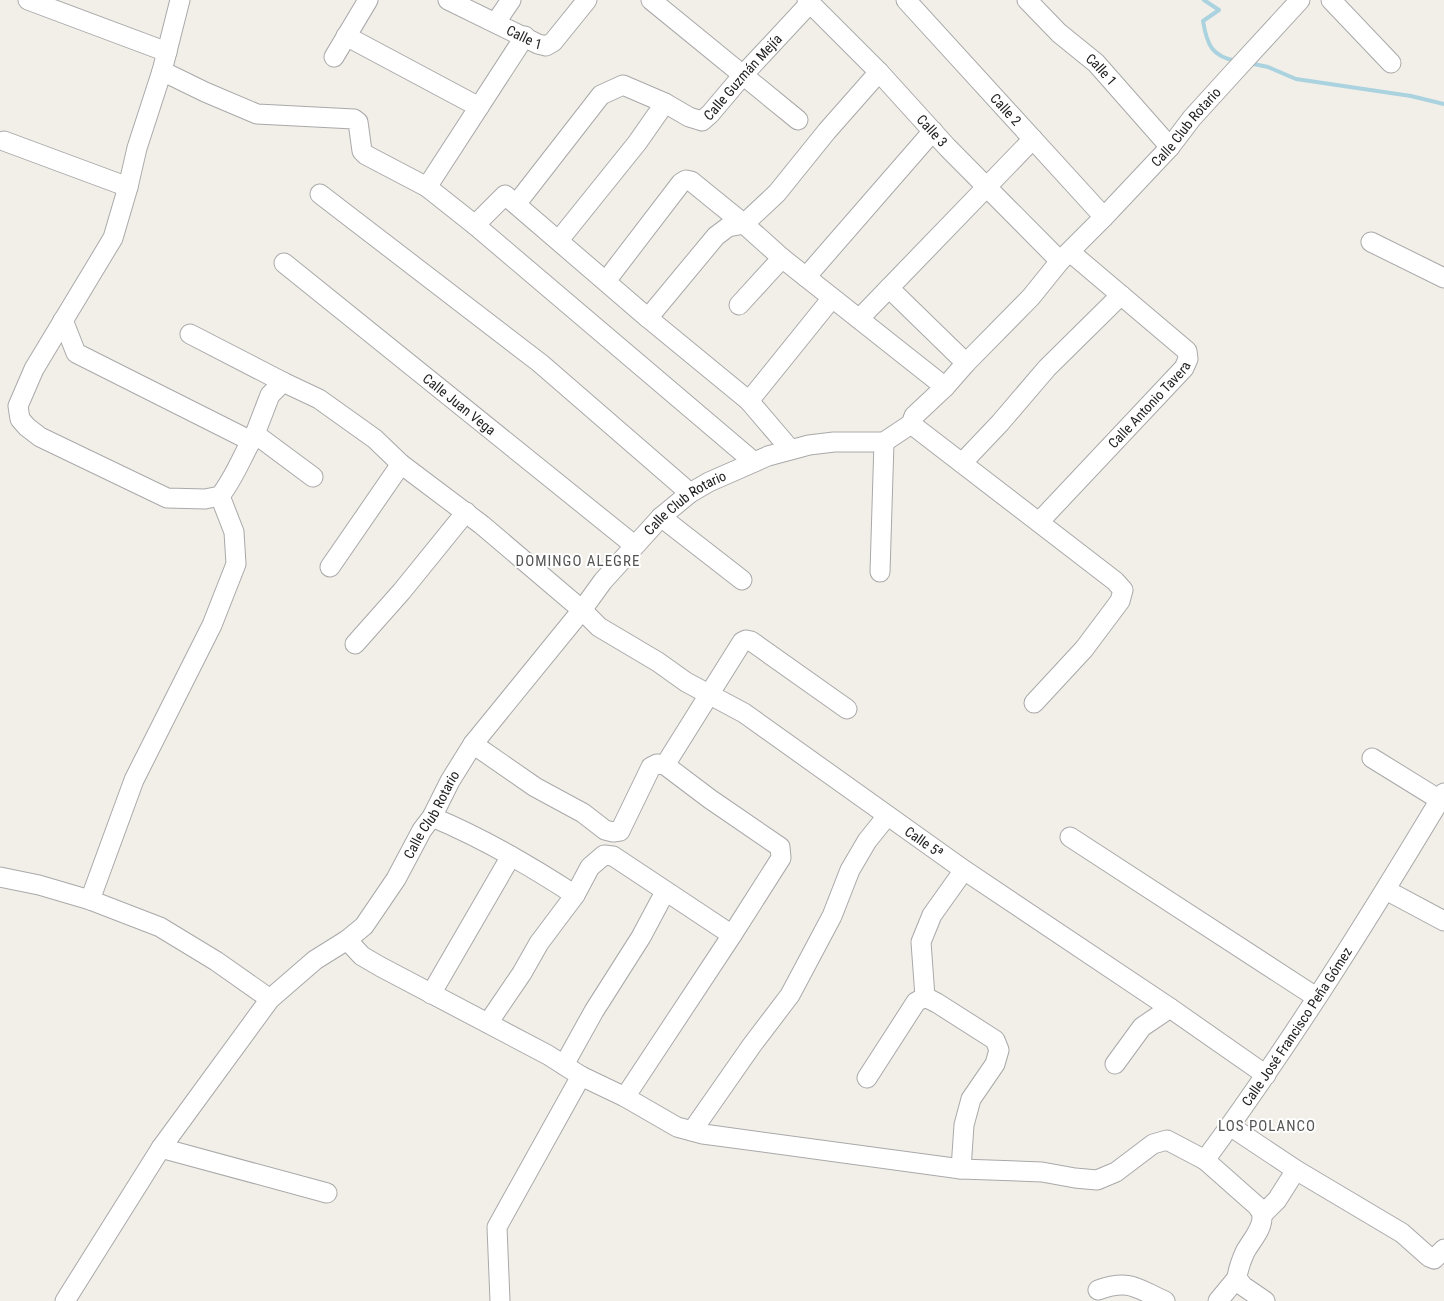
<svg xmlns="http://www.w3.org/2000/svg" width="1444" height="1301" font-family="'Roboto Condensed',sans-serif">
	<style>
		.lines { fill: none; stroke-linecap: round; stroke-linejoin: round }
		.stream { stroke: #aad3df; stroke-width: 4 }
		.minor-casing { stroke: #a9a9a9; stroke-width: 21 }
		.minor { stroke: #fff; stroke-width: 19 }
		.labels { text-anchor: middle; stroke-width: 4; stroke-linejoin: round; paint-order: stroke }
		.street-label { font-size: 14px; fill: #222; stroke: #fff }
		.neighbourhood-label { font-size: 15px; letter-spacing: 1px; fill: #555; stroke: #fff }
	</style>
	<rect width="100%" height="100%" fill="#f2efe9"/>
	<g class="lines">
		<g class="stream">
			<path d="M 1204,0 L 1219,10 L 1203,21 C 1207,45 1212,57 1237,61"/>
			<polyline points="1249,63 1268,67 1296,79 1411,96 1444,104"/>
		</g>
		<g class="minor-casing">
			<g id="minor">
				<polyline points="28,0 167,52"/>
				<path d="M 180,0 L 162,71 L 137,148 L 128,187 L 113,238 L 34,369 L 18,406 L 20,419 L 27,427 L 40,437 L 167,498 L 205,499 L 220,496 C 235,477 243,454 255,434"/>
				<path id="s1" d="M 448,0 L 538,44 L 546,46 L 553,42 L 587,0"/>
				<polyline points="651,0 798,120"/>
				<path id="s2" d="M 807,0 L 879,72 L 947,147 L 1060,261"/>
				<path id="s3" d="M 906,0 L 1104,217"/>
				<path id="s4" d="M 1027,0 L 1059,33 L 1096,63 L 1170,147"/>
				<polyline points="1331,0 1391,63"/>
				<polyline points="496,22 511,0"/>
				<polyline points="346,36 479,107"/>
				<polyline points="334,57 368,0"/>
				<polyline points="162,71 205,92 257,114 354,119 358,122 362,151 366,155 427,187 475,225"/>
				<polyline points="4,141 128,187"/>
				<polyline points="427,187 525,36"/>
				<polyline points="320,194 540,363 690,493"/>
				<path id="s5" d="M 517,203 L 601,95 L 623,85 L 665,103 L 689,117 L 702,121 L 710,114 L 743,75 L 810,3"/>
				<polyline points="559,240 637,143 665,103"/>
				<polyline points="1371,242 1444,278"/>
				<path id="s6" d="M 284,263 L 634,545"/>
				<polyline points="806,277 933,131"/>
				<polyline points="606,281 681,183 686,180 691,181 744,224 782,258 945,387"/>
				<polyline points="889,288 966,363"/>
				<polyline points="739,305 782,258"/>
				<polyline points="648,318 716,236 728,227 744,224 777,193 827,131 879,72"/>
				<polyline points="859,319 1033,139"/>
				<polyline points="63,320 76,353 251,441"/>
				<polyline points="190,334 283,382"/>
				<polyline points="749,401 832,298"/>
				<polyline points="911,424 1115,581 1123,590 1120,601 1084,649 1034,703"/>
				<polyline points="754,462 475,225 505,195 648,318 749,401 790,449"/>
				<polyline points="962,463 1000,423 1047,368 1121,295"/>
				<polyline points="313,477 255,434 270,395 283,382 319,399 375,439 401,464 482,525 582,610 599,627 658,662 686,682 744,713 964,870 1170,1008 1266,1075"/>
				<polyline points="661,517 742,580"/>
				<path id="s7" d="M 1039,522 L 1184,368 L 1188,359 L 1187,351 L 1070,252"/>
				<polyline points="330,567 401,464"/>
				<polyline points="880,572 884,442"/>
				<polyline points="355,644 402,591 466,512"/>
				<polyline points="473,744 535,787 583,813 605,830 613,832 620,831 651,767 657,764 665,765 710,799 780,847 781,858 732,935 625,1097"/>
				<polyline points="1372,758 1440,800"/>
				<polyline points="665,765 742,642 746,640 751,641 847,709"/>
				<path d="M 432,817 C 483,838 529,865 575,895"/>
				<polyline points="1070,837 1316,997"/>
				<polyline points="0,877 39,885 90,900 160,927 216,961 270,999"/>
				<polyline points="1386,890 1444,921"/>
				<polyline points="90,900 134,780 212,625 236,564 234,532 220,496"/>
				<path d="M 347,940 L 362,956 L 381,967 L 548,1055 L 581,1076 L 625,1097 L 677,1127 L 703,1134 L 961,1169 L 1042,1172 L 1075,1178 L 1097,1180 L 1116,1172 L 1153,1144 L 1167,1140 L 1205,1160 L 1257,1206 C 1259,1209 1262,1212 1262,1216 C 1263,1229 1251,1241 1245,1252 C 1241,1261 1238,1269 1237,1278 L 1243,1286 L 1265,1301"/>
				<polyline points="431,994 511,856"/>
				<polyline points="925,997 937,1003 995,1040 999,1050 995,1064 971,1099 964,1125 961,1169"/>
				<polyline points="925,997 921,942 932,915 964,870"/>
				<polyline points="488,1023 522,973 539,943 575,895 590,867 604,855 613,856 732,935"/>
				<polyline points="1115,1064 1142,1027 1170,1008"/>
				<polyline points="564,1065 594,1011 641,937 665,892"/>
				<polyline points="867,1078 916,1002 925,997"/>
				<polyline points="1230,1126 1296,1170 1402,1233 1429,1257 1434,1259 1444,1249"/>
				<polyline points="692,1131 752,1045 790,995 832,916 850,870 867,841 887,816"/>
				<polyline points="161,1148 327,1193"/>
				<path id="s8" d="M 1205,1160 C 1291,1043 1369,918 1444,793"/>
				<polyline points="1262,1215 1277,1200 1296,1170"/>
				<path d="M 1098,1290 C 1130,1279 1136,1288 1165,1301"/>
				<path id="s9" d="M 65,1301 L 161,1148 L 270,999 L 315,960 L 347,940 L 364,926 L 396,879 L 422,830 L 432,817 L 450,781 L 473,744 L 582,610 L 603,581 L 661,517 L 690,493 L 709,482 L 768,456 L 809,445 L 834,442 L 884,442 L 911,424 L 914,416 L 945,387 L 966,363 L 1031,297 L 1060,261 L 1104,217 L 1170,147 L 1192,118 L 1232,74 L 1300,0"/>
				<polyline points="500,1301 497,1227 581,1076"/>
				<polyline points="1218,1301 1237,1278"/>
			</g>
		</g>
		<use href="#minor" class="minor"/>
	</g>
	<g class="labels">
		<g class="street-label">
			<text dy="5" stroke="none"><textPath href="#s1" startOffset="85">Calle 1</textPath></text>
			<text dy="5" stroke="none"><textPath href="#s4" startOffset="102">Calle 1</textPath></text>
			<text dy="5" stroke="none"><textPath href="#s5" startOffset="308">Calle Guzmán Mejía</textPath></text>
			<text dy="5" stroke="none"><textPath href="#s3" startOffset="148">Calle 2</textPath></text>
			<text dy="5" stroke="none"><textPath href="#s9" startOffset="1672">Calle Club Rotario</textPath></text>
			<text dy="5" stroke="none"><textPath href="#s2" startOffset="181">Calle 3</textPath></text>
			<text dy="5" stroke="none"><textPath href="#s7" startOffset="161">Calle Antonio Tavera</textPath></text>
			<text dy="5" stroke="none"><textPath href="#s6" startOffset="225">Calle Juan Vega</textPath></text>
			<text dy="5" stroke="none"><textPath href="#s9" startOffset="1020">Calle Club Rotario</textPath></text>
			<text dy="5" stroke="none"><textPath href="#s9" startOffset="615">Calle Club Rotario</textPath></text>
			<text transform="translate(924 842) rotate(35)" y="5">Calle 5ª</text>
			<text dy="5" stroke="none"><textPath href="#s8" startOffset="162">Calle José Francisco Peña Gómez</textPath></text>
		</g>
		<g class="neighbourhood-label">
			<text x="578" y="566">DOMINGO ALEGRE</text>
			<text x="1267" y="1131">LOS POLANCO</text>
		</g>
	</g>
</svg>
